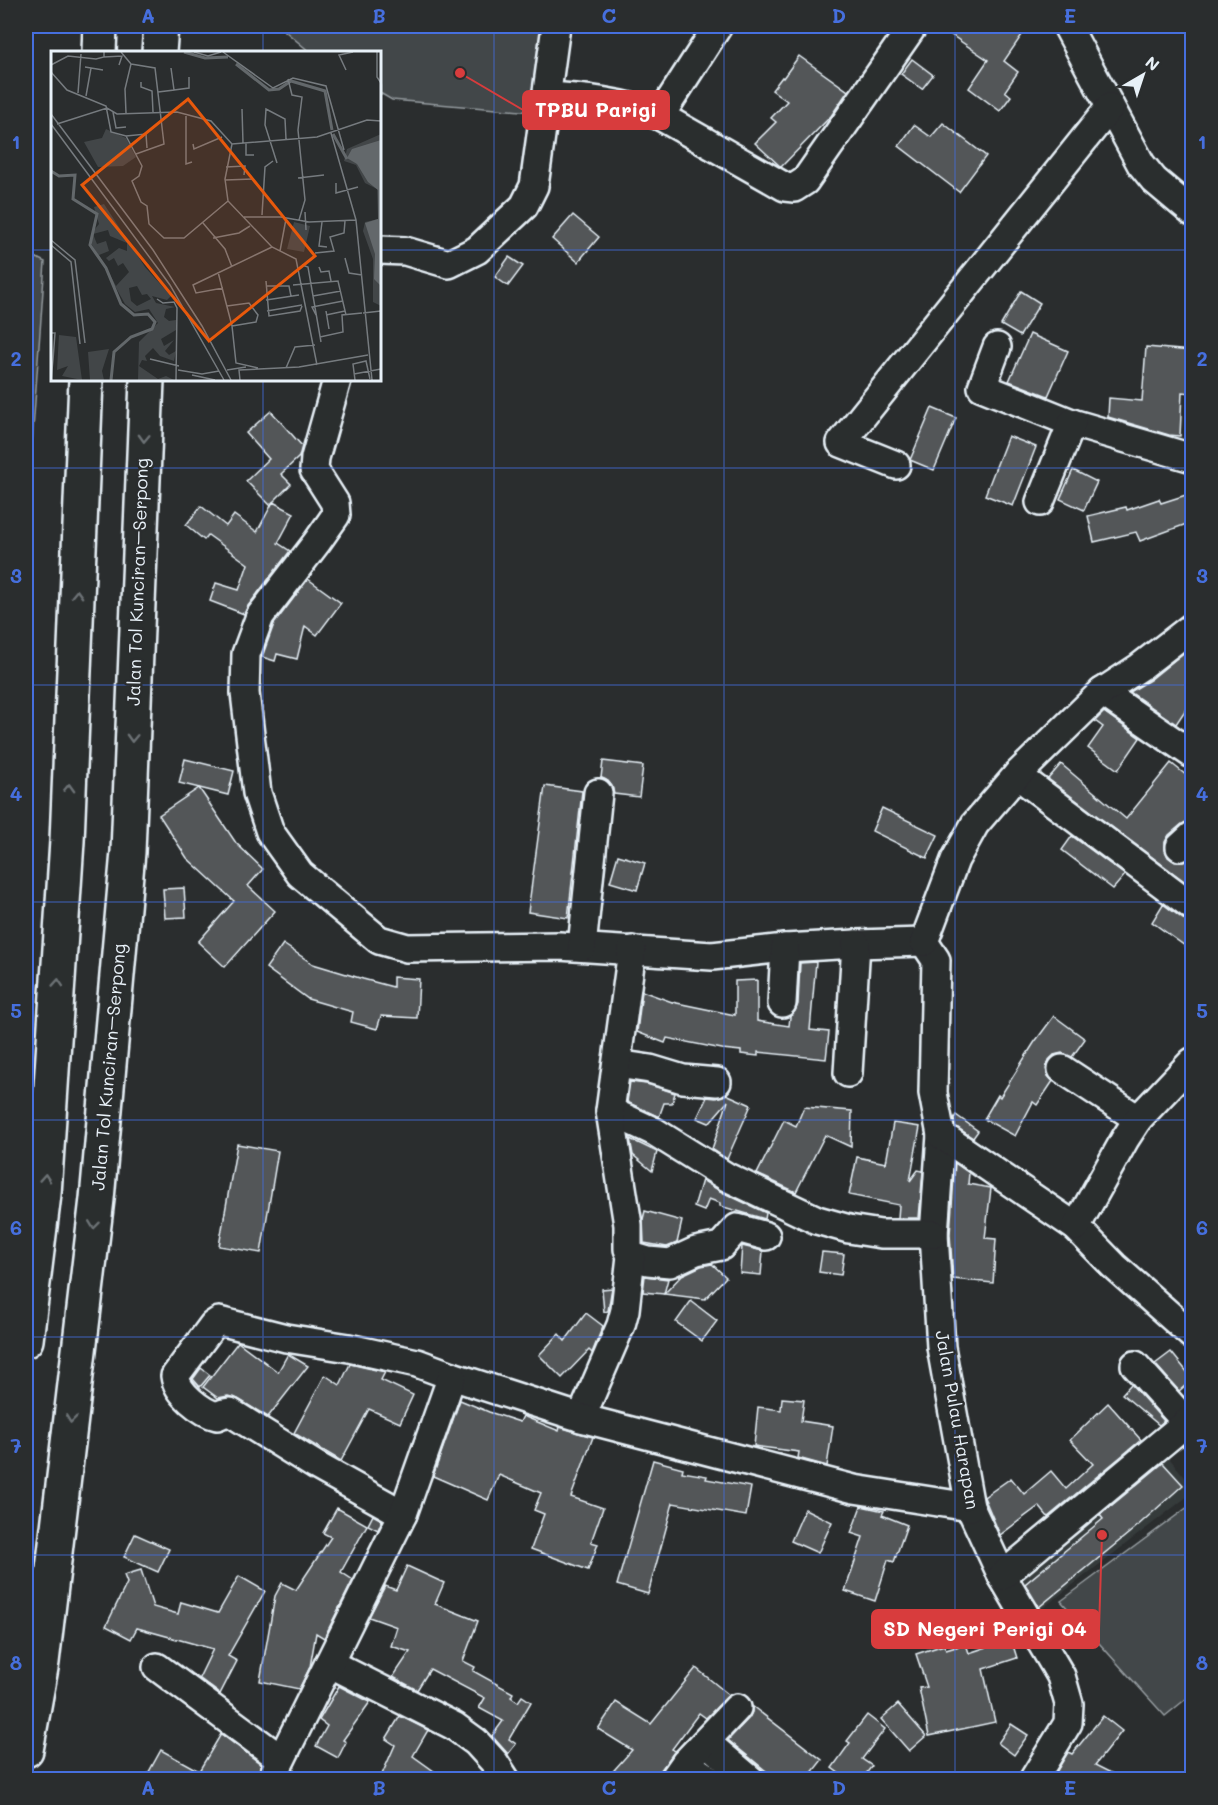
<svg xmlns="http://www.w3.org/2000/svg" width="1218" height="1805" font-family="Mali,sans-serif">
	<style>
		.built { fill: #363a3b }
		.green { fill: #424648; stroke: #959ca0; stroke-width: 1.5 }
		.building { fill: #535759; stroke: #e8f1f8; stroke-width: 1.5 }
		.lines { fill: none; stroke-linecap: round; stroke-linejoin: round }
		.minor-casing { stroke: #e8f1f8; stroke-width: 32 }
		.highway-casing { stroke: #e8f1f8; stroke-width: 38 }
		.minor { stroke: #2a2d2e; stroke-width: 27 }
		.highway { stroke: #2a2d2e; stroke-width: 33 }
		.oneway { stroke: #6c7275 }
		.grid { fill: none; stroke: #466fde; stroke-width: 1.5; stroke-opacity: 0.55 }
		.labels { text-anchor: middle; stroke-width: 5; stroke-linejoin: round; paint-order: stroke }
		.street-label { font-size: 18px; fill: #e8f1f8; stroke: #2a2d2e }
		.inset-river { fill: none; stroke: #63686b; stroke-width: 3 }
		.inset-road { fill: none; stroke: #767b7f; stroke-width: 1.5 }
		.view { fill: #e8590c; fill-opacity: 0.15; stroke: #e8590c; stroke-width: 3 }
		.inset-edge { fill: none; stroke: #e8f1f8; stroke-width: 3 }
		.leader { fill: none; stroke: #d83c3d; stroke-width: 2 }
		.callout-dot { fill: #d83c3d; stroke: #2a2d2e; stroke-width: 2 }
		.callout { fill: #d83c3d; stroke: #d83c3d; stroke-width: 2 }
		.callout-label { font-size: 20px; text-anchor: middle; font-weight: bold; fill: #fff }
		.neatline { fill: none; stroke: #466fde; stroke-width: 2 }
		.grid-label { font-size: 20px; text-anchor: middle; font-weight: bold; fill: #466fde }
	</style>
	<rect width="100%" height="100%" fill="#2a2d2e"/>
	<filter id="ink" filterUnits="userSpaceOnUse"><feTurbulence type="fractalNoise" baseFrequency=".0167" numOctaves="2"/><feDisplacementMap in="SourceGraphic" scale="12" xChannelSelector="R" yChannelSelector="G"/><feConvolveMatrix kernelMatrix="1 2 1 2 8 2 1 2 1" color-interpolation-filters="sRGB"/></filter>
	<g filter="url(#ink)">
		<polygon class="built" points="1165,1453 1192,1486 1192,1493 1039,1611 1014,1576"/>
		<g class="green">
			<polygon points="279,26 551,26 532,112 392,100 380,93 380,52 310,52"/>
			<polygon points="26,253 45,262 26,528"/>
			<polygon points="1192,1504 1192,1694 1165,1716 1061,1601"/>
		</g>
		<g class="building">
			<polygon points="938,26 1009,26 1022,35 1004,61 1018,72 1005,91 1011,96 1000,111 969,88 988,60"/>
			<polygon points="799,56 848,91 831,116 781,167 755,143 776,122 771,118 787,101 772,90 782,77 783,78"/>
			<polygon points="912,59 933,75 922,89 901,74"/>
			<polygon points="943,123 986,156 959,192 899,146 914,125 931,137"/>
			<polygon points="573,215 599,237 578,262 552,239"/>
			<polygon points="509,257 523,266 508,286 495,277"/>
			<polygon points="1021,291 1040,303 1020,336 1001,325"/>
			<polygon points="1030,334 1068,351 1048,396 1009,381"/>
			<polygon points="1146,347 1192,351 1192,393 1182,392 1180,436 1169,435 1108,417 1109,398 1142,401"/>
			<polygon points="932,408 956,418 934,470 910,460"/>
			<polygon points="271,411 302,446 299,457 281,474 291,484 270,505 246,481 269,459 246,433"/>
			<polygon points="1008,436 1036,447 1013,506 985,495"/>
			<polygon points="1073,470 1097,482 1084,510 1060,499"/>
			<polygon points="1192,493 1192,522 1140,541 1136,532 1094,542 1088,516 1126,507 1127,510 1159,499 1161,503"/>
			<polygon points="273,502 294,513 278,543 290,551 287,555 248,606 244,614 210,601 216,583 239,590 248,564 208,535 204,540 186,525 201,506 226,526 234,515 257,532"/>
			<polygon points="308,579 341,603 317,635 305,626 297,659 277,654 275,661 262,657 274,624"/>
			<polygon points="1192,646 1192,700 1176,724 1130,692 1150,680"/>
			<polygon points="1104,712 1140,738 1118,770 1088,748 1103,727 1095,721"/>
			<polygon points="185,759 234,771 228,795 179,783"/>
			<polygon points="603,761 643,766 639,797 614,794 612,786 608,781 601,778"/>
			<polygon points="1171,763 1192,780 1192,821 1182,824 1169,835 1165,842 1165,850 1168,857 1175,862 1183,862 1188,860 1191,863 1192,861 1192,887 1048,779 1061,764 1126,819"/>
			<polygon points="545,786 582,791 568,918 528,912"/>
			<polygon points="199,788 236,843 263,869 248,886 275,911 225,967 198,942 234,901 187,858 159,815"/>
			<polygon points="882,808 938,835 927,858 872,831"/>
			<polygon points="1072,836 1125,875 1113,889 1062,850"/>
			<polygon points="618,855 645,863 637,890 610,882"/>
			<polygon points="184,888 186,917 165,918 163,889"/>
			<polygon points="1163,904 1183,919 1192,921 1192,951 1152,922"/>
			<polygon points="283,944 313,964 363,979 393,987 393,977 419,979 417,1018 381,1016 377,1029 351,1022 353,1012 308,999 266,968"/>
			<polygon points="816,962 810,1030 829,1032 826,1059 758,1052 758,1056 741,1054 741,1051 722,1049 667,1038 665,1043 637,1032 642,991 672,1002 735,1015 735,981 757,980 757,1021 789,1026 790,1017 795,1011 798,1004 800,963"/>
			<polygon points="1054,1016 1085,1039 1072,1057 1062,1053 1054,1055 1049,1060 1046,1069 1048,1076 1053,1081 1037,1105 1033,1102 1015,1136 984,1119 998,1095 1000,1097 1034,1043"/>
			<polygon points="630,1082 647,1084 675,1093 672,1103 664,1103 659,1117 627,1102"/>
			<polygon points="726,1094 751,1105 727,1159 712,1149 728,1101 709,1123 697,1118 707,1097 716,1098"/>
			<polygon points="804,1107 852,1111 851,1147 825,1135 796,1192 757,1174 784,1120 796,1126"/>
			<polygon points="956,1115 978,1131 973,1138 955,1126 954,1119"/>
			<polygon points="893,1123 920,1127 910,1181 918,1170 923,1171 919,1218 898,1218 899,1205 849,1195 857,1157 886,1163"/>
			<polygon points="630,1139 657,1152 652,1171 633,1155"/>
			<polygon points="237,1144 278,1151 261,1253 219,1246"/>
			<polygon points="955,1163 969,1173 968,1184 991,1188 985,1238 996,1239 993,1283 953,1279 950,1234"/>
			<polygon points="702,1180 720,1191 766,1213 765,1219 720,1206 720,1203 709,1199 704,1211 694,1207"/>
			<polygon points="645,1211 682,1221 677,1243 667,1247 644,1243 643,1219"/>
			<polygon points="742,1246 763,1251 761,1275 740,1273"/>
			<polygon points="822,1252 844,1254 841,1275 819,1272"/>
			<polygon points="712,1264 726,1277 705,1299 664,1294 682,1275 701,1266"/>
			<polygon points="645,1276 668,1279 664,1294 643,1292"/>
			<polygon points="612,1288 608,1311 604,1312 602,1289"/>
			<polygon points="691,1301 717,1321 702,1341 676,1322"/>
			<polygon points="586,1313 603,1326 592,1353 589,1350 562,1378 539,1355 559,1334 565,1341"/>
			<polygon points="238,1342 278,1372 288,1354 308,1366 268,1417 238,1399 228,1396 218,1398 203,1387"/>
			<polygon points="1171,1352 1192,1378 1192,1380 1179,1391 1155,1364"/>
			<polygon points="350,1364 385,1372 381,1380 413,1395 400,1423 369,1409 341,1461 294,1433 325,1375 340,1385"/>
			<polygon points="201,1368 210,1375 200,1387 193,1379"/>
			<polygon points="1131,1384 1164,1421 1159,1425 1122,1394"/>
			<polygon points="782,1398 804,1400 801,1421 833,1426 827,1466 798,1458 799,1452 754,1446 758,1407 781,1410"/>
			<polygon points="460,1400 489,1412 520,1422 523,1416 559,1431 560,1427 593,1437 571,1497 603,1508 591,1542 598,1544 588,1570 531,1549 544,1514 534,1510 541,1493 499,1475 488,1500 433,1476"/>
			<polygon points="1108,1403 1141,1440 1048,1517 1039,1506 1000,1535 984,1497 1011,1478 1024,1494 1051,1471 1066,1489 1093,1464 1070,1440"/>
			<polygon points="1192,1438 1192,1455 1183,1446"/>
			<polygon points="653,1460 683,1468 682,1472 707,1476 706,1479 751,1487 746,1516 673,1503 648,1594 617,1585"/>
			<polygon points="1163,1463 1183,1485 1134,1529 1039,1607 1025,1584 1103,1519 1100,1515"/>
			<polygon points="861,1506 884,1511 882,1515 907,1525 894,1562 888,1560 875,1601 845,1591 863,1537 851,1533"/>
			<polygon points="337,1508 367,1525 341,1572 353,1580 324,1638 316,1633 310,1667 299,1689 260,1681 275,1596 282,1583 296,1590 331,1537 323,1533"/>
			<polygon points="805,1509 832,1522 818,1553 791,1541"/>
			<polygon points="373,1515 382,1520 378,1530 368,1525"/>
			<polygon points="135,1534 169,1549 158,1572 124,1557"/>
			<polygon points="407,1566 444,1583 435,1604 478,1621 463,1661 475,1667 473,1671 513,1693 511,1697 518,1702 522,1696 531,1702 509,1739 516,1744 508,1754 492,1736 503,1721 479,1708 485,1698 430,1669 417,1690 393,1677 410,1652 391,1646 397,1627 369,1617 385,1586 396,1590"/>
			<polygon points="141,1570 153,1607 178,1614 181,1602 218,1613 239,1576 265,1591 228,1656 237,1661 220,1694 199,1678 213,1649 137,1628 131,1639 106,1626 127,1583 124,1575"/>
			<polygon points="1011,1639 1017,1658 983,1669 995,1722 929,1736 919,1688 927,1687 916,1654 944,1645 946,1650 966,1644 969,1653"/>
			<polygon points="696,1668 729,1695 706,1718 699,1713 672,1749 675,1751 660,1771 657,1779 606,1779 632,1750 598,1729 616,1702 651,1724"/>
			<polygon points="339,1686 370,1702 343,1740 346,1742 338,1758 316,1746 327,1726 319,1720"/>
			<polygon points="898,1704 926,1736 909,1751 881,1719"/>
			<polygon points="752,1706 822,1760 807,1779 776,1779 728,1740 749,1718 752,1712"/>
			<polygon points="867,1715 885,1729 862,1759 872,1766 862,1779 847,1779 832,1768 850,1743 847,1741"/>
			<polygon points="400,1716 428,1730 413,1756 445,1779 380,1779 395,1745 386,1739"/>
			<polygon points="1103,1716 1122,1731 1095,1765 1123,1779 1052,1779 1068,1752 1072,1754"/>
			<polygon points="1011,1724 1028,1735 1014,1755 998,1743"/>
			<polygon points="221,1734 261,1764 256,1779 145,1779 161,1750 199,1771"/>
		</g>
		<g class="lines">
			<g class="minor-casing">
				<g id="minor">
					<polyline points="1067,26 1141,164 1154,180 1192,212"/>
					<path d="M 546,96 C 585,98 623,102 660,116 L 785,187 L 794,188 L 805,181 L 913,26"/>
					<polyline points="660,116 718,26"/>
					<polyline points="380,250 405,251 449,264 477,250 524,206 534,186 556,26"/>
					<polyline points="997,347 982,387 1072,423 1192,458"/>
					<polyline points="337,380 315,458 314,470 335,503 336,515 317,542 260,616 246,654 245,693 257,793 270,832 300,874 379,940 407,948 559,946 712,956 785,948 856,944 924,942"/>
					<polyline points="896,465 841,443 1110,107"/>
					<polyline points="1040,502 1072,423"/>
					<polyline points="1102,692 1192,754"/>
					<polyline points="1017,775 1192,906"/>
					<polyline points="1180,847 1192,836"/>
					<polyline points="924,942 936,960 933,1093 941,1135 934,1234 941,1347 970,1507 1002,1576 1061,1676 1069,1704 1068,1723 1033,1780"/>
					<polyline points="924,942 955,860 975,824 1017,775 1102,692 1140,667 1192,627"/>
					<polyline points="582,947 598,793"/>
					<polyline points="782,1003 785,948"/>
					<polyline points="617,1064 650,1069 683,1079 717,1082"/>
					<polyline points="1062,1069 1138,1119"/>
					<polyline points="848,1073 856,944"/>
					<polyline points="610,1111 655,1132 727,1177 817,1220 849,1229 881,1234 934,1234"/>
					<polyline points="941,1135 1076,1227 1114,1266 1192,1335"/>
					<polyline points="1076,1227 1125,1139 1138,1119 1192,1062"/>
					<polyline points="631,1256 648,1261 670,1263 696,1251 721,1246 737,1228 766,1236"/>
					<polyline points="1135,1365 1187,1423"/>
					<polyline points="581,1418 621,1325 625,1310 631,1256 628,1249 628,1225 610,1111 632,950"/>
					<path d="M 403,1514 L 315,1465 L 230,1412 L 224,1413 L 217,1416 C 201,1412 177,1393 175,1376 L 213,1325 L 219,1321 L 286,1338 L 349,1348 L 417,1363 L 452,1376 L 585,1419 L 854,1489 L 970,1507"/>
					<polyline points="1002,1576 1192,1418"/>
					<polyline points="329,1663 454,1726 476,1742 495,1763 506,1780"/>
					<polyline points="157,1667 281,1759"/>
					<polyline points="706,1742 751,1780"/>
					<polyline points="685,1763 710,1780"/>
					<polyline points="271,1780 403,1514 452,1376"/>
					<polyline points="673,1780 685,1763 737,1708"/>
				</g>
			</g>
			<g class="highway-casing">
				<g id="highway">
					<polyline points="99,52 100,26"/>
					<polyline points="159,52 161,26"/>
					<polyline points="26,1340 44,1194 67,841 86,380"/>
					<polyline points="26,1750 42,1662 97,1199 128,852 147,380"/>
				</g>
			</g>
			<use href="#minor" class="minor"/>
			<use href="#highway" class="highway"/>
		</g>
		<defs><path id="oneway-chevron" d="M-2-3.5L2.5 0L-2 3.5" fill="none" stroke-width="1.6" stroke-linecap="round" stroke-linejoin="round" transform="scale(1.5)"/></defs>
		<g class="oneway">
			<use href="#oneway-chevron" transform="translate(144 438) rotate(92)"/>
			<use href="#oneway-chevron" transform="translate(77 594) rotate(-88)"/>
			<use href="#oneway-chevron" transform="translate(132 738) rotate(92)"/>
			<use href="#oneway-chevron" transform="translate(69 788) rotate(-88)"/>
			<use href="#oneway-chevron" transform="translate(58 983) rotate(-86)"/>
			<use href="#oneway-chevron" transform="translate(45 1178) rotate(-86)"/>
			<use href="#oneway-chevron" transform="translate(94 1225) rotate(97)"/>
			<use href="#oneway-chevron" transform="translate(71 1419) rotate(97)"/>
		</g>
	</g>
	<path class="grid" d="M 263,26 L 263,52M 494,26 L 494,1780M 724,26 L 724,1780M 955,26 L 955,1780M 26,250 L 52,250M 380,250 L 1192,250M 263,380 L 263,1780M 26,468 L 1192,468M 26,685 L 1192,685M 26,902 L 1192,902M 26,1120 L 1192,1120M 26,1337 L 1192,1337M 26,1555 L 1192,1555"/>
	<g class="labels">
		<g class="street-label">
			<text transform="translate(138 582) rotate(-88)" y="6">Jalan Tol Kunciran–Serpong</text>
			<text transform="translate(109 1067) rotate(-85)" y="6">Jalan Tol Kunciran–Serpong</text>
			<text transform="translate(957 1420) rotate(80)" y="6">Jalan Pulau Harapan</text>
		</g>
	</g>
	<g transform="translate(51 51)">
		<rect width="330" height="330" fill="#2a2d2e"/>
		<path d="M 55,78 L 75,87 L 85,106 L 72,115 L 47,116 L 33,91 L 51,87 ZM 330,83 L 330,255 L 322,251 L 322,208 L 312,180 L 314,171 L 327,168 L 326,138 L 314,132 L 305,114 L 293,110 L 296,98 ZM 53,153 L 94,216 L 120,245 L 116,249 L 101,245 L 105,252 L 124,256 L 115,258 L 113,266 L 118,270 L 125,269 L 125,279 L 110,288 L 113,295 L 123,289 L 114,300 L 118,304 L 125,300 L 123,310 L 109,305 L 102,297 L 94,305 L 96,310 L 91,309 L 88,315 L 107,328 L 115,325 L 123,329 L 87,329 L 88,291 L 107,272 L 98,258 L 84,261 L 74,253 L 41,194 L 40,183 L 48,173 L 43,156 ZM 57,179 L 59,185 L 76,192 L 76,200 L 68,197 L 55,207 L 58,210 L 63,207 L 67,215 L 72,212 L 78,221 L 65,235 L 48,204 L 58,200 L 55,190 L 46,193 L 42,183 ZM 86,235 L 91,244 L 96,243 L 100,248 L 86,255 L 80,250 L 78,237 ZM 243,171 L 259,175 L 253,201 L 236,198 ZM 8,284 L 25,286 L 31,329 L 11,325 L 17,315 L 6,319 ZM 58,298 L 51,320 L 53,329 L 39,329 L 37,301 Z" fill="#424648" fill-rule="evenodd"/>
		<path d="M 330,89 L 330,257 L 329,234 L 323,228 L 324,203 L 314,172 L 327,168 L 327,139 L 317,131 L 306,113 L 296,107 L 301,98 Z" fill="#63686b"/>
		<path class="inset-river" d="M 133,1 L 154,7 L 177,6M 185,13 L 218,39 L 228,38 L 240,30 L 274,40 L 281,79M 282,83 L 296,108M 0,120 L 8,125 L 24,124 L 22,148 L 46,163 L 39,194 L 55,217 L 70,253 L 83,264 L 97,263 L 104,271 L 101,278 L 80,286 L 63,301 L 60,329"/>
		<path class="inset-road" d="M 70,1 L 80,13 L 74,38 L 75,62M 143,1 L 157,5 L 170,1M 172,1 L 222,37 L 242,27 L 275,35 L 293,99M 326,1 L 326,26 L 330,32M 53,6 L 71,5 L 68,14M 80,13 L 104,17 L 113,93 L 85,103M 0,14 L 17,5 L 45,8 L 53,6 L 53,1M 34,16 L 52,19M 295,19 L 288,4 L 302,1M 0,21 L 16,39 L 55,55 L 60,81 L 75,85 L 95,83 L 96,97M 237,28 L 241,44 L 251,46 L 247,79 L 254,149 L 248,169M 90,31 L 90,36 L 101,40 L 102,61M 123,39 L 138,37 L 138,26M 107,41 L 123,39 L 120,17M 27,42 L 30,3M 35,45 L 40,17M 191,58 L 192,92M 62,61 L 65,77 L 75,76M 0,63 L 102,199 L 151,275 L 180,329M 135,65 L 135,113 L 141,111M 0,73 L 119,234 L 173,329M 6,73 L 56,57 L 66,63 L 126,61 L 160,70 L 181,93 L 266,86 L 316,69 L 330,70M 280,82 L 305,169 L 321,329M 75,85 L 91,115 L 88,125 L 81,130 L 90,151 L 96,155 L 98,173 L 113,187 L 133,187 L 177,150M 195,92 L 195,104 L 203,104M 142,93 L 143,98 L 171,86M 181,93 L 174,128 L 177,150 L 221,196 L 245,208 L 266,314M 226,112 L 214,74 L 215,58 L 234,68 L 235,88M 175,116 L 194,115 L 193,124M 247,127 L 273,124M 174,129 L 202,128M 285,132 L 285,142 L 307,136M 254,161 L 255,179M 211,164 L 214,116 L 222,110M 193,166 L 230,166 L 258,171 L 305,169M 271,171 L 268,195 L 276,196M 152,172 L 174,198 L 181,216M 162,187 L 188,182 L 199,175M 0,189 L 24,209 L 34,292M 0,194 L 20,211 L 29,293M 229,200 L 235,168M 264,202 L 283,200 L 279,186 L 293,182 L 294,170M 294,207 L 298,222 L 311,224M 251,214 L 257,216 L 270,291M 268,216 L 270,221 L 278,220 L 280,230M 167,221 L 181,275 L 185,312 L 207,317M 215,230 L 218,265 L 249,260 L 251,255M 242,234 L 287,230 L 295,264M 215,235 L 238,235 L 240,245M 172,237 L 145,242 L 142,234 L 221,196M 262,245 L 290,240M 106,248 L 112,252 L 123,251 L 126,257 L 125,329M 215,249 L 248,244M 176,255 L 198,252 L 207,264 L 205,271 L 181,275M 216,260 L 251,254M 275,260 L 278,278M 312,262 L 330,260M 265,264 L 261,256 L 292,250M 275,264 L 294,260M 0,282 L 4,282 L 2,309M 269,286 L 292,281 L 291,264 L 311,262M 99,308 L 128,315M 235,317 L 244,296 L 264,294M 127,319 L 151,323 L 168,320M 176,319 L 195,316M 303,323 L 330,318M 141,324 L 164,329M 0,329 L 2,309M 189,329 L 188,319 L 248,316 L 317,304M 304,329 L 302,313 L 315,310 L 319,328"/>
		<path class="view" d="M 137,48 L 264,205 L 158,290 L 31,134 Z"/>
		<rect width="330" height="330" class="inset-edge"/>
	</g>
	<path class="leader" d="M460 73L523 110M1102 1535L1099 1629"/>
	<g class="callout-dot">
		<circle cx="460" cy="73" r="6"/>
		<circle cx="1102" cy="1535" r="6"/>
	</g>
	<g class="callout">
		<rect x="523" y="91" width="146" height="38" rx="6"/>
		<rect x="872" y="1610" width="227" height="38" rx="6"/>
	</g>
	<g class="callout-label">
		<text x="596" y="117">TPBU Parigi</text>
		<text x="985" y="1636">SD Negeri Perigi 04</text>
	</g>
	<rect width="1218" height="1805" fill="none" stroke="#2a2d2e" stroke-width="66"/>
	<g transform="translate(1143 75) rotate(39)" stroke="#2a2d2e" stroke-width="4.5" paint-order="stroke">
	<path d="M0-4.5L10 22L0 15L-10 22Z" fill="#e8f1f8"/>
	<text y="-9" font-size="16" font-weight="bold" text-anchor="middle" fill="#e8f1f8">N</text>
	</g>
	<rect x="33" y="33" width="1152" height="1739" class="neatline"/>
	<g class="grid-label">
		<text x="148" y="23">A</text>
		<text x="379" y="23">B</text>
		<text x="609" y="23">C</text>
		<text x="839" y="23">D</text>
		<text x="1070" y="23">E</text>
		<text x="16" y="149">1</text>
		<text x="1202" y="149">1</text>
		<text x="16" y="366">2</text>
		<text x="1202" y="366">2</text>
		<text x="16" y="583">3</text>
		<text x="1202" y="583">3</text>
		<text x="16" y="801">4</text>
		<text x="1202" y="801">4</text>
		<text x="16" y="1018">5</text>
		<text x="1202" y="1018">5</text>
		<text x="16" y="1235">6</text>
		<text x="1202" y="1235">6</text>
		<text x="16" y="1453">7</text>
		<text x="1202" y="1453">7</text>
		<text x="16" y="1670">8</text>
		<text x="1202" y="1670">8</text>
		<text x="148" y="1795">A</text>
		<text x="379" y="1795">B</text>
		<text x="609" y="1795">C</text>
		<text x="839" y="1795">D</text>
		<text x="1070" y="1795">E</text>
	</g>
</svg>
